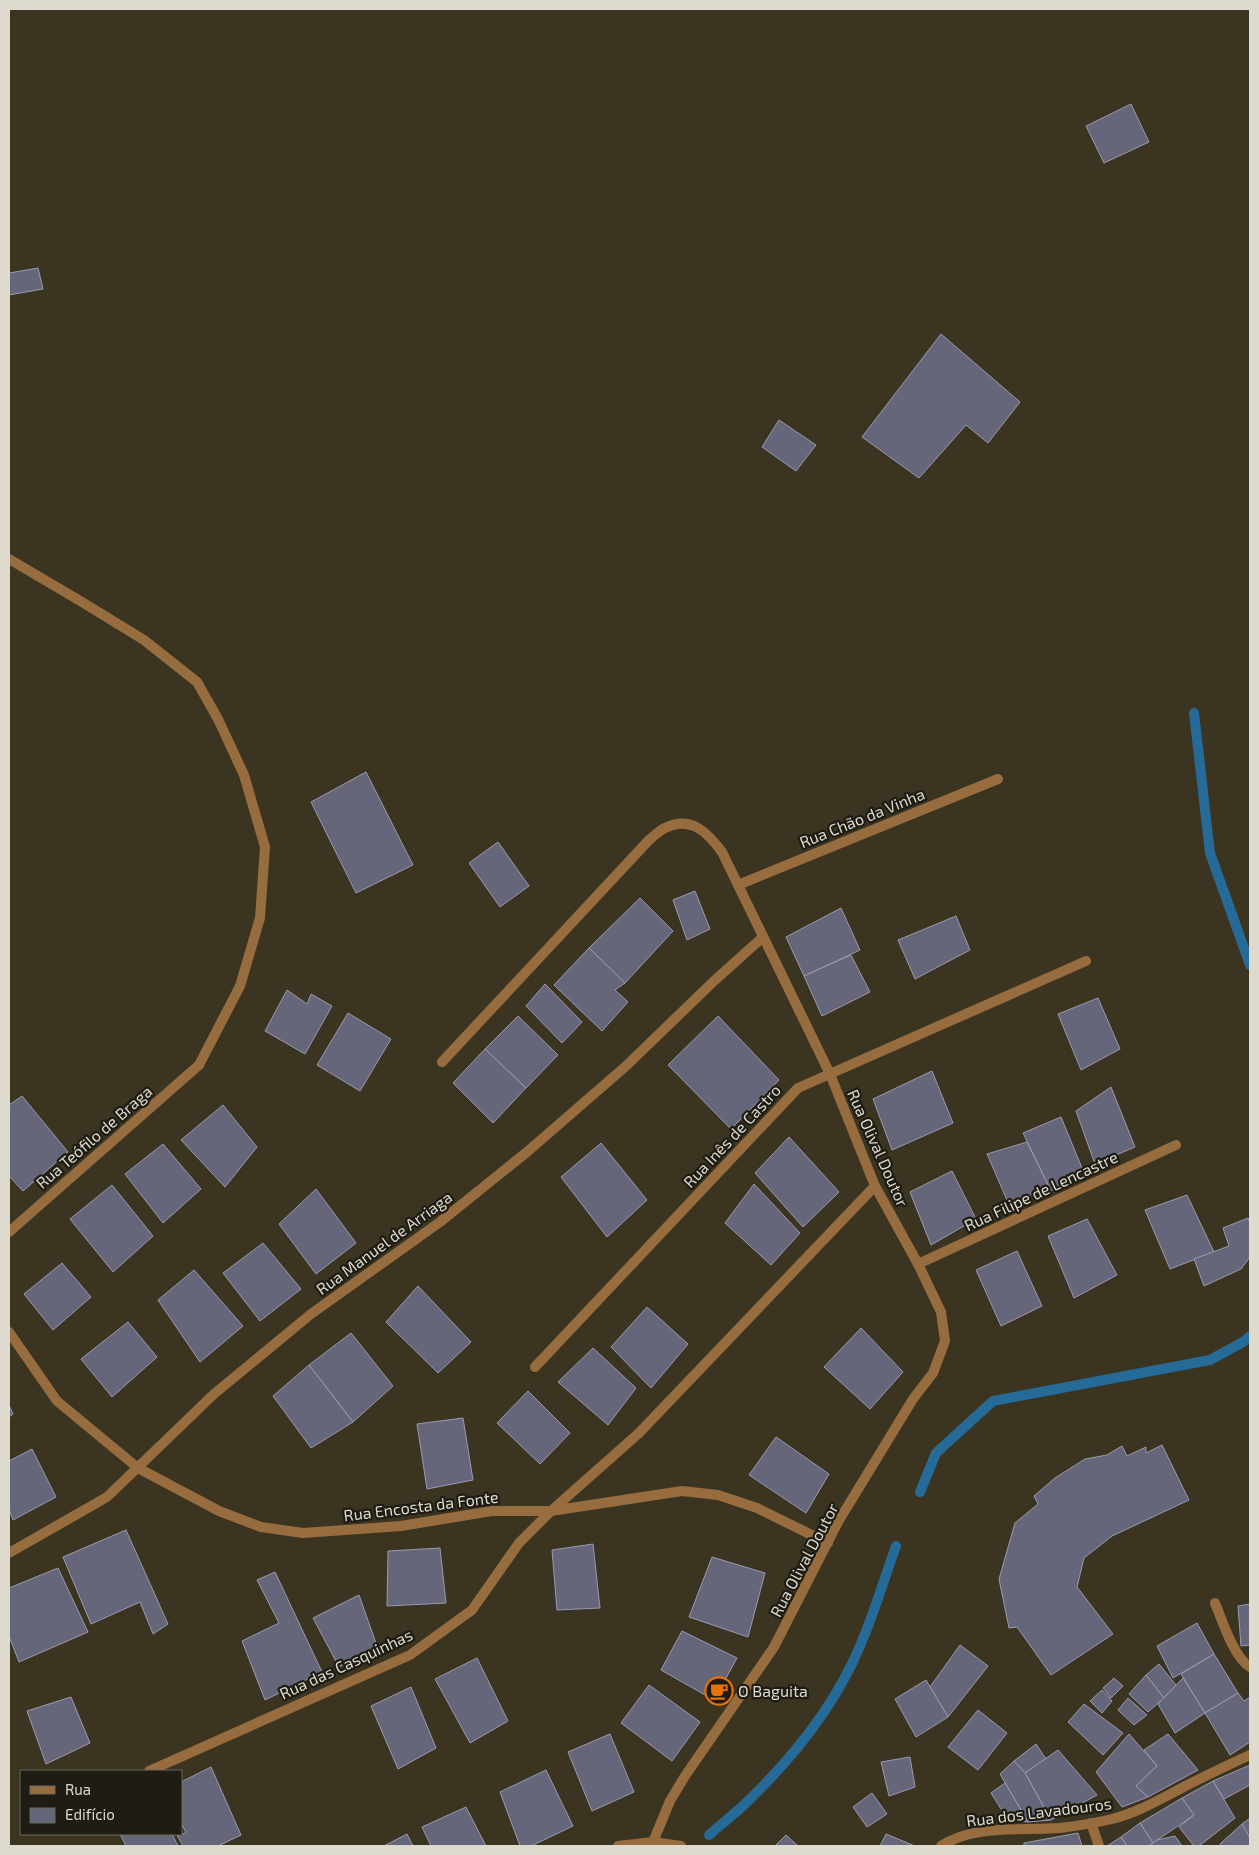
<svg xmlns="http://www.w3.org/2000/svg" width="1259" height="1855" font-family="'Exo 2',sans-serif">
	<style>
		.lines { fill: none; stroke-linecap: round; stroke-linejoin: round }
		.stream { stroke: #266a97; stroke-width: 10 }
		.building { fill: #66667b; stroke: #9b9ab1 }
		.service { stroke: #976d3f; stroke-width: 10 }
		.minor { stroke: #976d3f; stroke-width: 10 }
		.tertiary { stroke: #976d3f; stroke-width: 10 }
		.labels { text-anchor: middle; stroke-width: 4.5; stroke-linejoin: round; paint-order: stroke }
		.street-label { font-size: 16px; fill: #dedace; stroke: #1f1c13 }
		.poi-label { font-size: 16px; fill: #dedace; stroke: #1f1c13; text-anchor: start }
	</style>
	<rect width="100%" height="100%" fill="#3a3420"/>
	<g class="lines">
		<g class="stream">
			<polyline points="1194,713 1210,853 1250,965"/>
			<polyline points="920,1492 936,1453 993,1401 1210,1360 1243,1342 1250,1336"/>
			<path d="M 709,1835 C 723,1822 739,1811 752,1797 C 796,1754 836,1703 860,1646 C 874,1614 884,1579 896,1546"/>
		</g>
	</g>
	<g class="building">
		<polygon points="1131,104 1149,142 1104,163 1086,126"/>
		<polygon points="38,268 43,289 9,295 9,273"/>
		<polygon points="941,334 1020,402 988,443 966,425 919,478 862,437"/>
		<polygon points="779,420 816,445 796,471 762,447"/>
		<polygon points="366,772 413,865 356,893 311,802"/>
		<polygon points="498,842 529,886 500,907 469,863"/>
		<polygon points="695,891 710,929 687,940 673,900"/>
		<polygon points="640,898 673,931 625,983 589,948"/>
		<polygon points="841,908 860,950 804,976 786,937"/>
		<polygon points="956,916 970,950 915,979 898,940"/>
		<polygon points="589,948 625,983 615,990 628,1002 602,1031 554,985"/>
		<polygon points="851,955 870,992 822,1016 804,976"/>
		<polygon points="545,984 582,1022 562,1043 526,1006"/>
		<polygon points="287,990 307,1004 311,994 332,1006 305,1054 265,1031"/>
		<polygon points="1098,998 1120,1049 1081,1070 1058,1014"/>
		<polygon points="348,1013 391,1039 360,1091 317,1065"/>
		<polygon points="518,1016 558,1055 526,1088 485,1049"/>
		<polygon points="718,1016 779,1080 731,1129 668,1065"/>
		<polygon points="485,1049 526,1088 493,1123 453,1083"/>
		<polygon points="932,1071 953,1123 892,1150 873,1099"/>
		<polygon points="1111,1087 1135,1147 1095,1164 1076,1111"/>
		<polygon points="22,1096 68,1152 23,1191 9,1176 9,1105"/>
		<polygon points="223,1105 257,1147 225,1187 181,1140"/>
		<polygon points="1061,1117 1082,1168 1051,1191 1023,1133"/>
		<polygon points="789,1137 839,1192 803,1227 755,1173"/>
		<polygon points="1027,1142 1048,1185 1010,1207 987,1154"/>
		<polygon points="601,1143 647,1200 607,1237 561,1177"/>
		<polygon points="163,1144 201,1189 163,1223 125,1174"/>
		<polygon points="952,1171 976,1219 931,1245 910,1192"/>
		<polygon points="754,1184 800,1233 771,1265 725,1223"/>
		<polygon points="112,1185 153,1236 113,1272 70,1219"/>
		<polygon points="316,1189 356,1243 316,1274 279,1224"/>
		<polygon points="1187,1195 1214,1252 1170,1269 1145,1210"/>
		<polygon points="1248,1218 1250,1223 1250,1257 1241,1269 1204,1286 1194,1259 1229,1246 1223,1228"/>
		<polygon points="1087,1219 1117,1275 1074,1298 1048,1236"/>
		<polygon points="263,1243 301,1289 260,1321 223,1273"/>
		<polygon points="1017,1251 1042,1306 1001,1326 976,1270"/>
		<polygon points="62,1263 91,1297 53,1330 24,1294"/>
		<polygon points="194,1270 243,1326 200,1362 158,1300"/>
		<polygon points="418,1286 471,1342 438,1373 386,1322"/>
		<polygon points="647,1307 688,1344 651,1388 611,1347"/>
		<polygon points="128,1322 157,1357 112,1397 81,1359"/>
		<polygon points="861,1328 903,1372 870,1409 824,1367"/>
		<polygon points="351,1333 393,1386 353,1422 309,1365"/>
		<polygon points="593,1348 636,1388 608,1425 558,1382"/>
		<polygon points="309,1365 353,1422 311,1448 273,1396"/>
		<polygon points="528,1391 570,1433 540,1464 497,1423"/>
		<polygon points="9,1405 13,1414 9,1417"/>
		<polygon points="463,1418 473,1480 427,1489 417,1424"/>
		<polygon points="776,1437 829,1474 806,1513 749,1475"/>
		<polygon points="1162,1445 1189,1500 1112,1536 1084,1558 1077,1587 1113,1634 1051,1675 1017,1627 1009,1628 999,1579 1015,1523 1038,1504 1034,1496 1055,1478 1085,1459 1107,1455 1122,1446 1127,1456 1146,1447 1146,1453"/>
		<polygon points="32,1449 56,1497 13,1520 9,1509 9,1461"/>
		<polygon points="126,1530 168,1624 153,1634 140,1602 91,1624 63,1557"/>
		<polygon points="593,1544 600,1608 557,1610 552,1550"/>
		<polygon points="440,1548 446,1603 387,1606 388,1551"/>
		<polygon points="712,1557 765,1573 748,1637 689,1617"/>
		<polygon points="58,1568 88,1632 19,1662 9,1636 9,1588"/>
		<polygon points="275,1572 322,1672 265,1700 242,1641 279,1623 257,1580"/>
		<polygon points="359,1595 377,1646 339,1667 313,1618"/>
		<polygon points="1250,1604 1250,1645 1241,1646 1238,1606"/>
		<polygon points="1197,1623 1214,1654 1173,1678 1157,1646"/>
		<polygon points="682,1631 737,1658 714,1700 661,1670"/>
		<polygon points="960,1645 988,1666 948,1717 930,1687"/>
		<polygon points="1214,1654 1238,1693 1205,1713 1181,1674"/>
		<polygon points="477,1658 508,1721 470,1743 435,1679"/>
		<polygon points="1159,1664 1176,1685 1164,1698 1146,1675"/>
		<polygon points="1146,1675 1164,1698 1148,1712 1129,1694"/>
		<polygon points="1114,1678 1123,1686 1111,1698 1103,1688"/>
		<polygon points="1183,1678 1205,1713 1175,1733 1158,1704"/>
		<polygon points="926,1680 948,1717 916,1737 895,1699"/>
		<polygon points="649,1685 700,1722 672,1761 621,1723"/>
		<polygon points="411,1687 436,1748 398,1769 371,1706"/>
		<polygon points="1102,1690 1112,1701 1102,1713 1090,1701"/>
		<polygon points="1238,1693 1244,1701 1250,1697 1250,1742 1230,1755 1205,1713"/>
		<polygon points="71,1697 90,1743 46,1764 27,1711"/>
		<polygon points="1128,1698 1147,1715 1134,1725 1118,1710"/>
		<polygon points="1084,1704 1123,1733 1103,1755 1068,1722"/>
		<polygon points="978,1710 1007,1733 978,1770 948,1747"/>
		<polygon points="610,1734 634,1792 592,1811 568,1752"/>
		<polygon points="1129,1734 1157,1766 1136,1786 1148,1797 1122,1807 1096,1772"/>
		<polygon points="1168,1734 1198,1770 1148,1797 1136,1786 1157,1766 1144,1750"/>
		<polygon points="1036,1744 1046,1759 1025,1773 1014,1761"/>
		<polygon points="1058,1750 1097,1795 1051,1820 1025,1773"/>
		<polygon points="910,1757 915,1787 889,1796 881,1762"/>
		<polygon points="1014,1761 1025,1773 1051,1820 1028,1822 1000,1774"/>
		<polygon points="1250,1765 1250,1785 1224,1799 1213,1781"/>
		<polygon points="211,1767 241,1835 218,1846 183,1846 177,1835 186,1833 181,1822 181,1782"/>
		<polygon points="546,1770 573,1826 531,1846 520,1846 500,1792"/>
		<polygon points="1213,1781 1235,1818 1199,1846 1194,1846 1179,1827 1194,1815 1182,1798"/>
		<polygon points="1005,1783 1028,1822 1008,1820 991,1793"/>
		<polygon points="872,1793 887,1814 867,1827 853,1807"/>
		<polygon points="1182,1798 1194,1815 1153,1843 1140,1823"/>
		<polygon points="466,1807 486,1846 431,1846 422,1827"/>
		<polygon points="1250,1818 1250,1838 1249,1839 1242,1824"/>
		<polygon points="1140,1823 1153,1843 1149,1846 1127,1846 1121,1837"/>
		<polygon points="1242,1824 1250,1838 1250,1846 1221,1846 1220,1844"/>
		<polygon points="1078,1833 1082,1846 1024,1846 1024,1843"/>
		<polygon points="120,1834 172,1834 178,1846 126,1846"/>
		<polygon points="407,1834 413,1846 384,1846"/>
		<polygon points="886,1834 915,1846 880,1846"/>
		<polygon points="786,1835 798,1846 775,1846"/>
		<polygon points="1175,1836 1182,1846 1149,1846 1157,1840"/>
		<polygon points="1121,1837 1127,1846 1107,1846"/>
	</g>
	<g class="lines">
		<polyline class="service" points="9,559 82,602 144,640 197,682 218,719 244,775 265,847 260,918 240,986 199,1065"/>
		<g class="minor">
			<polyline points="738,885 998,779"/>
			<path d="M 442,1062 L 649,840 C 654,836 660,830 665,828 C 691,815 708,833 722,852 L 830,1074 L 875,1186 L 918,1264 L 941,1312 L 945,1341 L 933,1373 L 913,1399 L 838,1522 L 774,1647 L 685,1776 L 670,1801 L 653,1842"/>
			<polyline points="9,1232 199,1065"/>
			<polyline points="918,1264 1176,1145"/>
			<polyline points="9,1332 57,1401 138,1468 219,1511 261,1527 303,1533 401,1526 492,1511 551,1511 639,1433 875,1186"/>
			<polyline points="535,1367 798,1088 1086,961"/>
			<polyline points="9,1553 107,1497 214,1394 311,1314 440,1222 527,1152 626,1066 714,981 763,937"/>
			<path d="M 1215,1603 C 1222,1620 1234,1658 1250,1667"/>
			<polyline points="149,1771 410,1655 472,1610 519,1543 551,1511 682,1491 718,1495 757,1508 828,1543"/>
			<polyline points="1091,1823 1099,1846"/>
			<path d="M 941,1846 C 975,1824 1021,1831 1060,1828 C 1077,1826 1095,1823 1112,1819 C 1136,1813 1157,1801 1178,1790 C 1202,1777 1226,1766 1250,1755"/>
		</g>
		<polyline class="tertiary" points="618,1846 653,1842 681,1846"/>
	</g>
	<defs>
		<g id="cafe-ring" transform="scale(1.4375)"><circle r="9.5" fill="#1f1c13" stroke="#e8710a" stroke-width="1.5"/><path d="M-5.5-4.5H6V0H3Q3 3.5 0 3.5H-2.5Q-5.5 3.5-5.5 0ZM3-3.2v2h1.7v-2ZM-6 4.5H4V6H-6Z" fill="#e8710a"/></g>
	</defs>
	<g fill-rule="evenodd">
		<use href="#cafe-ring" x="719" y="1691"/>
	</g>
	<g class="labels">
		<g class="street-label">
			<text transform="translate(862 818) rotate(-22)" y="6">Rua Chão da Vinha</text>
			<text transform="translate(732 1136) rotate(-47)" y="6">Rua Inês de Castro</text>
			<text transform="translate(94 1137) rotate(-41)" y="6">Rua Teófilo de Braga</text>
			<text transform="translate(878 1148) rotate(66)" y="6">Rua Olival Doutor</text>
			<text transform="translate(1041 1191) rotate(-25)" y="6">Rua Filipe de Lencastre</text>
			<text transform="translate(384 1243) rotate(-36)" y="6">Rua Manuel de Arriaga</text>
			<text transform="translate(421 1506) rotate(-7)" y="6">Rua Encosta da Fonte</text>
			<text transform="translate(804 1560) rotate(-62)" y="6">Rua Olival Doutor</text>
			<text transform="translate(346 1664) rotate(-25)" y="6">Rua das Casquinhas</text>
			<text transform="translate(1039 1812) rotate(-7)" y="6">Rua dos Lavadouros</text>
		</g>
		<g class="poi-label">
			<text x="738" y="1697">O Baguita</text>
		</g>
	</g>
	<rect width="1259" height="1855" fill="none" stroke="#dedace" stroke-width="20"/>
	<rect x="20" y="1770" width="162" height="65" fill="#1f1c13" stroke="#6b685e"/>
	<rect x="30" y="1786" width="25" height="8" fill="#976d3f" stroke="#6b685e"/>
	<text x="65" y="1795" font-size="15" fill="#dedace">Rua</text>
	<rect x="30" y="1808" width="25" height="15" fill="#66667b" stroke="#6b685e"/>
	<text x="65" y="1820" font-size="15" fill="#dedace">Edifício</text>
</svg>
